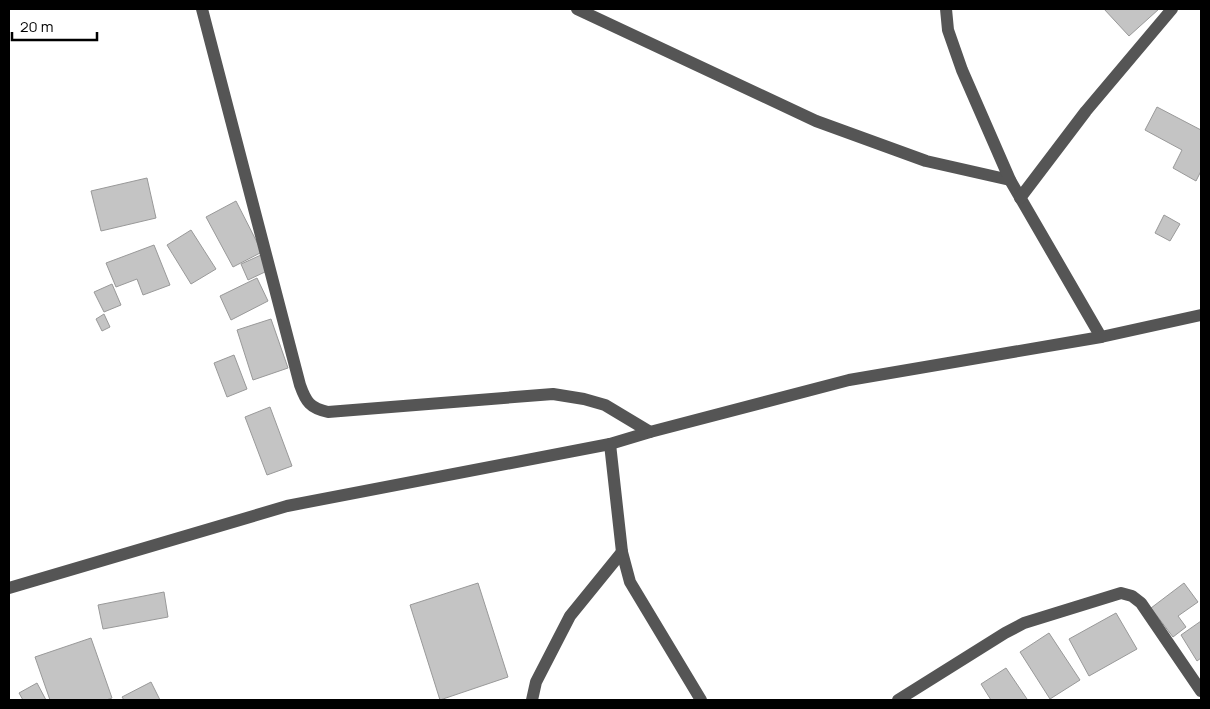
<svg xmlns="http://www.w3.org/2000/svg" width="1210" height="709" font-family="Manrope,sans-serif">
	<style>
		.building { fill: #c4c4c4; stroke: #999 }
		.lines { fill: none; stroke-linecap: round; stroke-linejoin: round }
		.minor { stroke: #555; stroke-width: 12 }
	</style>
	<rect width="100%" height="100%" fill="#fff"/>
	<g class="building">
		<polygon points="1104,9 1159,9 1129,36"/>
		<polygon points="1157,107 1201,130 1201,171 1196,181 1173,168 1182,150 1145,130"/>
		<polygon points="147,178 156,218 101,231 91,191"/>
		<polygon points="236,201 262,252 233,267 206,217"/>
		<polygon points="1164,215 1180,224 1170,241 1155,233"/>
		<polygon points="191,230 216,269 191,284 167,245"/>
		<polygon points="154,245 170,285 143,295 137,279 116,287 106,263"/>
		<polygon points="261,255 267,271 248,280 241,264"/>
		<polygon points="257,278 268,301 231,320 220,296"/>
		<polygon points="112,284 121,305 104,312 94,292"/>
		<polygon points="104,314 110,327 102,331 96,319"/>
		<polygon points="271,319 288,368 253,380 237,330"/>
		<polygon points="234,355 247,389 227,397 214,363"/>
		<polygon points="270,407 292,466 267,475 245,417"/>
		<polygon points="478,583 508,677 440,700 410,605"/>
		<polygon points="1184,583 1198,602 1178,616 1186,627 1173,637 1151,608"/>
		<polygon points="164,592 168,617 103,629 98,605"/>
		<polygon points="1116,613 1137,649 1089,676 1069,639"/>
		<polygon points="1201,621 1201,658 1197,661 1181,635"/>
		<polygon points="1049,633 1080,680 1050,699 1020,652"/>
		<polygon points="91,638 112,698 106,700 50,700 35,657"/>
		<polygon points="1006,668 1027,699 1025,700 991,700 981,684"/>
		<polygon points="151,682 160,700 124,700 122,697"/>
		<polygon points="37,683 46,700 23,700 19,693"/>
	</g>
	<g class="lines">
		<g class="minor">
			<path d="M 202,9 L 300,385 C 306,402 310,408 328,412 L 553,394 L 584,399 L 605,405 L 650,432"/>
			<polyline points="577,9 816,121 926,161 1010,180"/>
			<polyline points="946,9 948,30 962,70 1010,180 1101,337"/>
			<polyline points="1020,198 1086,111 1172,9"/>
			<polyline points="610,444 622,552 630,582 701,700"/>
			<polyline points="9,588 287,506 610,444 650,432 849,380 1101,337 1201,315"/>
			<polyline points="532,700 536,682 570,616 622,552"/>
			<polyline points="898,700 1005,633 1024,623 1121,593 1132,596 1141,603 1201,691"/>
		</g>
	</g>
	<rect width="1210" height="709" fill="none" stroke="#000000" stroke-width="20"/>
	<path d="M12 32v8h85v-8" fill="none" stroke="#000000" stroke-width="2.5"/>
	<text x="20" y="32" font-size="15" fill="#000000" stroke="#ffffff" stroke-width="4" paint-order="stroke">20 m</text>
</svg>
